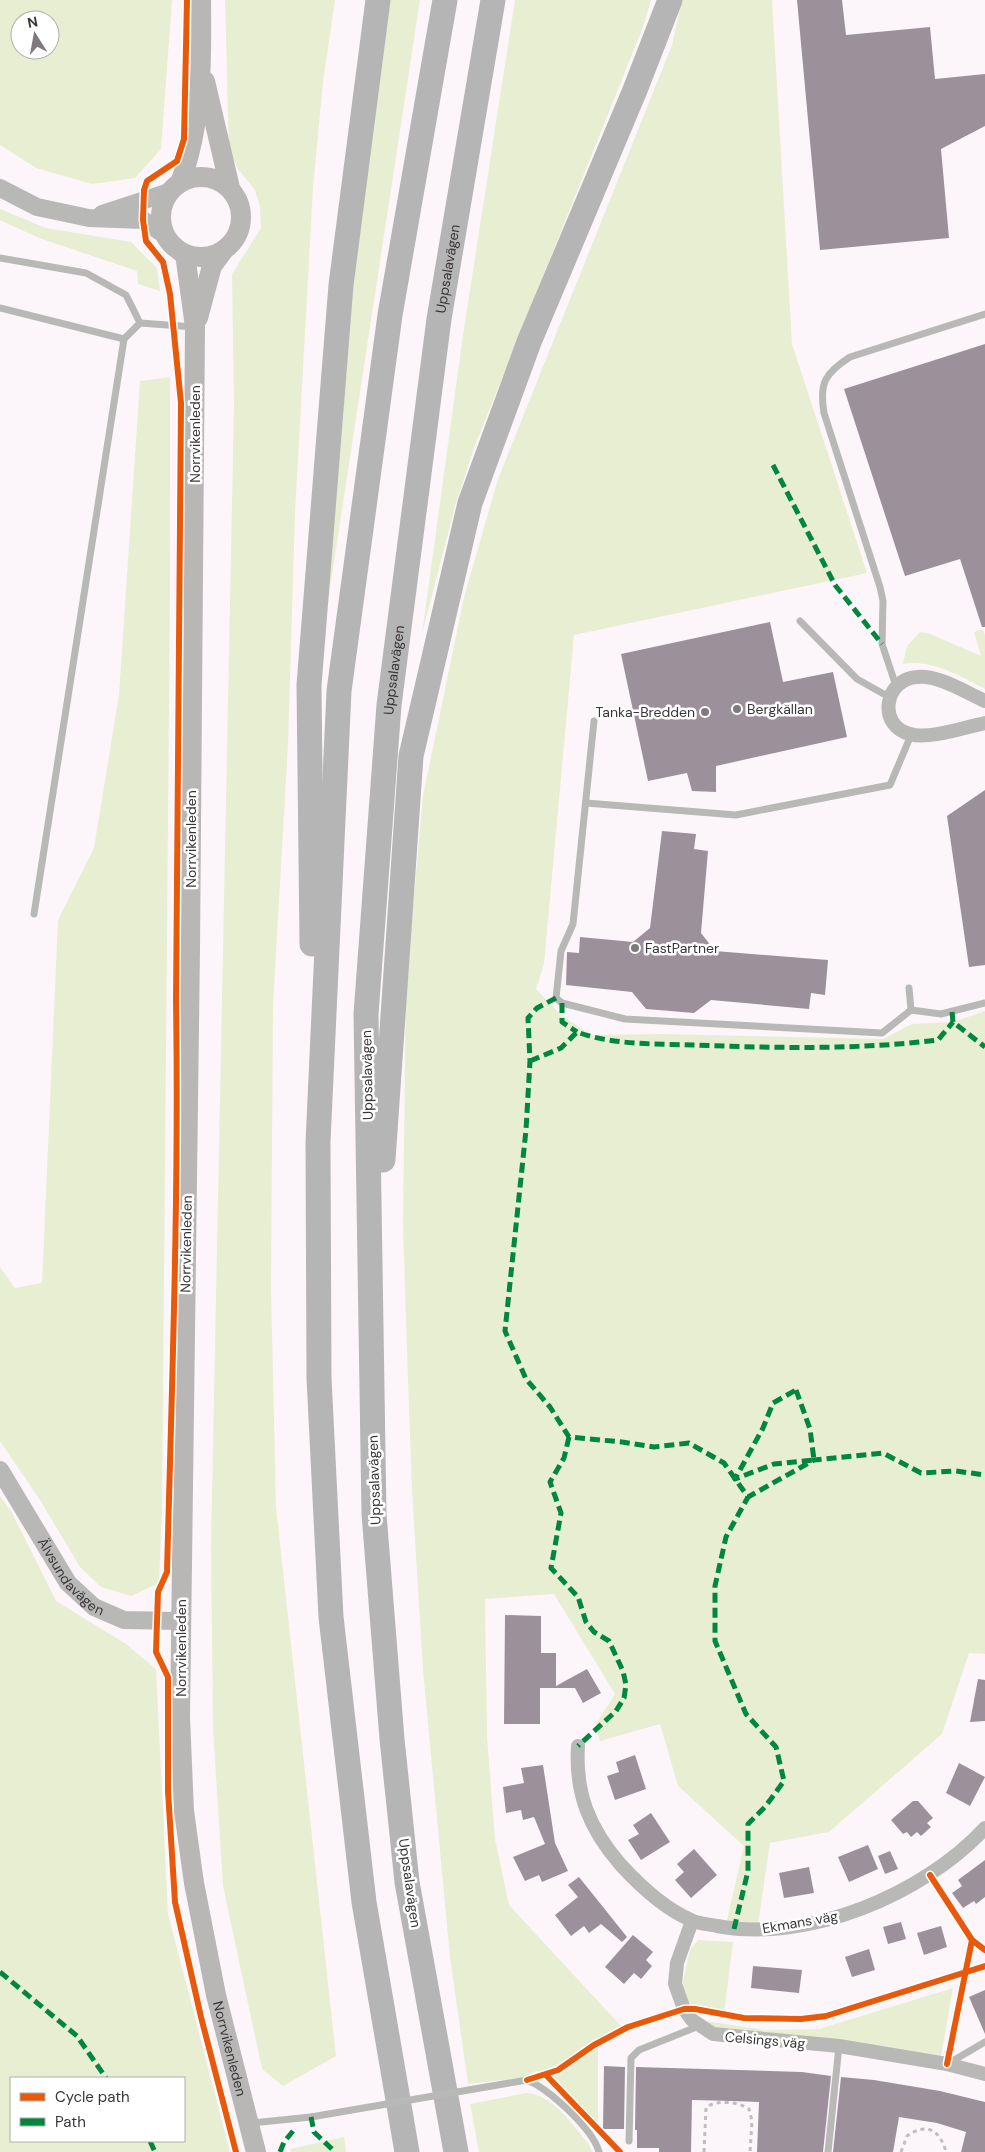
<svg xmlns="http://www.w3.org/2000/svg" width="985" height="2152" font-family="'DM Sans',sans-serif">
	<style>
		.green { fill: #e8eed1; fill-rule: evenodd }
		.building { fill: #9c919b }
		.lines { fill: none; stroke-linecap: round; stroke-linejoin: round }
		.path { stroke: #bfbdbd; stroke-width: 3; stroke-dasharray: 4 4; stroke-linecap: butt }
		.service { stroke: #b8b8b7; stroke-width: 7 }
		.minor { stroke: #b8b8b7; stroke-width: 14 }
		.tertiary { stroke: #b8b8b7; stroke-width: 18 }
		.secondary { stroke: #b8b7b6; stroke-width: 20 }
		.motorway { stroke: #b6b5b5; stroke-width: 25 }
		.service-bridge { stroke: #b8b8b7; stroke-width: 7 }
		.quiet { stroke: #00873e; stroke-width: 5; stroke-dasharray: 10 5; stroke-linecap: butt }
		.cycleway-casing { stroke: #fff; stroke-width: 9 }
		.cycleway { stroke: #e8590c; stroke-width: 6 }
		.poi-dot { fill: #7d797d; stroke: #fff; stroke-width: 2 }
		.labels { text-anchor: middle; stroke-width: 5; stroke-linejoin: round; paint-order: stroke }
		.street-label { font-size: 14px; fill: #393539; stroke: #fff }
		.poi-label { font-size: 14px; fill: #393539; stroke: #fff; text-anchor: start }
	</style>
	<rect width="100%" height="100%" fill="#fcf6fb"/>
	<g class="green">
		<path d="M 0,0 L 172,0 L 161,149 L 135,178 L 92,184 L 36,168 L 0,145 ZM 20,20 L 50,20 L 50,50 L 20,50 Z"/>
		<polygon points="225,0 335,0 323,82 313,188 295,513 288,744 273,1005 271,1289 276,1507 336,2056 283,2086 262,2069 223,1886 213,1729 211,1545 234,403 232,274 261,228 260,207 255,190 238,169 229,150"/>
		<polygon points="390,0 420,0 325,621 351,295"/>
		<polygon points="515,0 651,0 643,27 474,448 456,503 422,634 463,335"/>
		<polygon points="682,0 772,0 792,344 867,573 574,635 544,964 536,989 560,1014 591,1035 660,1034 883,1039 912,1024 953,1022 985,1011 985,1654 969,1653 942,1734 829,1832 770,1843 758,1925 726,1924 744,1846 678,1786 660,1724 600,1741 596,1724 615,1694 554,1594 485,1599 487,1736 495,1839 509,1905 621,2026 598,2038 598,2127 541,2073 536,2071 526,2077 468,2084 450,1957 423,1670 412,1491 407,1351 403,1224 406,986 423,796 464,597 498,479 672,45"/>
		<polygon points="0,209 46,228 131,242 157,268 160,291 138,284 137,271 39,238 0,220"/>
		<polygon points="170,377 170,596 162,1509 159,1583 131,1596 101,1587 80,1567 40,1500 0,1441 0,1267 15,1288 42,1283 58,920 94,848 119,695 140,381"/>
		<path d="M 983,629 L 985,636 L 985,689 C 959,676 933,659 903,664 L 907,646 L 920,632 L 928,633 L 981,656 L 974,632 Z"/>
		<path d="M 0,1496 L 12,1513 L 56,1601 L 126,1644 L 156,1669 L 168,1914 L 230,2152 L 0,2152 ZM 184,2078 L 184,2141 L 11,2141 L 11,2078 Z"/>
		<polygon points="698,1940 733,1942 724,2014 691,2006 682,1985 690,1950"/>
		<polygon points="953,1988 941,2056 848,2041 711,2028 699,2020 765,2030 819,2029"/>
		<path d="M 526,2093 C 552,2093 573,2126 589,2144 L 592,2152 L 479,2152 L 470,2104 Z"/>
		<polygon points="344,2137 346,2152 291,2152 290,2149"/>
	</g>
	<g class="building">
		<polygon points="797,0 842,0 846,35 930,27 935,79 985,74 985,126 941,149 949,238 820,250"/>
		<polygon points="985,344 985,627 982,627 960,559 905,576 844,389"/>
		<polygon points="770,622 783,682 833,672 847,737 716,766 716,792 692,791 687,773 648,781 621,654"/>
		<polygon points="985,790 985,965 969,967 947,816"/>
		<polygon points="662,831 696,834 694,849 708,851 701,933 715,951 828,960 825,995 811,993 809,1009 711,1000 694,1013 646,1009 632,992 566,985 567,952 579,953 580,937 633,942 650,928"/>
		<polygon points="505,1615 541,1616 541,1653 556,1653 556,1686 587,1669 601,1693 583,1703 575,1688 540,1688 540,1724 504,1724"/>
		<polygon points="978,1679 985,1680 985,1721 970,1722"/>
		<polygon points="635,1755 646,1789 615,1800 607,1776 619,1772 616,1762"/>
		<polygon points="959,1763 985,1777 970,1806 946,1793"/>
		<polygon points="543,1765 555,1843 568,1871 542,1882 539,1875 525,1881 513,1857 545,1844 534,1817 523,1820 521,1810 506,1813 503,1787 524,1783 521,1768"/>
		<polygon points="913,1801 918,1801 933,1818 927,1823 931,1827 921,1836 917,1832 911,1837 907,1832 903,1834 891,1820"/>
		<polygon points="651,1813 670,1842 641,1860 628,1840 639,1834 633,1825"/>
		<polygon points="868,1845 878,1869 849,1882 838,1857"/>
		<polygon points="694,1849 717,1875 691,1898 675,1880 684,1872 677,1864"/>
		<polygon points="890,1851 898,1869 885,1874 878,1856"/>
		<polygon points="985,1860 985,1897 976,1904 974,1901 963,1908 952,1893 962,1886 958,1880"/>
		<polygon points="809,1867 814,1893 784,1898 779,1873"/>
		<polygon points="579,1877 627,1937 622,1942 601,1924 589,1933 584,1926 571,1936 555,1915 578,1897 568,1885"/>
		<polygon points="901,1922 906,1939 888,1944 883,1927"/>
		<polygon points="941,1926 947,1947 924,1955 917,1933"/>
		<polygon points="633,1935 653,1952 646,1960 652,1966 641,1979 634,1973 624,1984 605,1967"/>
		<polygon points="869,1949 875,1970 852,1977 845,1957"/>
		<polygon points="753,1966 802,1970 799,1993 751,1988"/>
		<polygon points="985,1990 985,2034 969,1997"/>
		<polygon points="604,2066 625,2067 624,2129 603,2129"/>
		<polygon points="636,2067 802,2072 831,2076 823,2152 757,2152 759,2102 732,2101 692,2100 691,2152 659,2152 659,2148 637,2148 637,2130 635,2130"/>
		<polygon points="841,2077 874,2080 940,2091 985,2102 985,2152 961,2152 966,2132 937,2123 899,2117 893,2152 833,2152"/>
	</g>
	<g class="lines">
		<g class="path">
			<path d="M 704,2152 L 706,2108 C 714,2099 740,2102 749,2109 L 752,2121 L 750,2152"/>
			<path d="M 901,2152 L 907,2136 C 927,2122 940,2130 946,2152"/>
		</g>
		<g class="service">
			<polyline points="0,258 86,273 126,295 140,323"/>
			<polyline points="0,308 124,339 140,323"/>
			<polyline points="140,323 194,327"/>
			<polyline points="800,621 857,679 889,697"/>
			<path d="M 896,686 L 882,644 L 883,601 L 880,587 L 824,413 C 819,383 825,373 850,357 L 985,314"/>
			<polyline points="594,721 573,924 561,951 556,998 562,1003 625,1019 882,1033 911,1010"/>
			<polyline points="586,803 736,815 890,785 911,735"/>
			<polyline points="34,914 124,339"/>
			<polyline points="909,988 911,1010 941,1014 985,1003"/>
			<polyline points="949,2063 985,2042"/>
			<path d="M 527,2080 C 549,2089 593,2129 599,2152"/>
			<polyline points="252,2123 311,2117"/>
			<polyline points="629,2141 631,2058 639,2050 699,2026"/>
			<polyline points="828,2152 839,2046"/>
		</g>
		<g class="minor">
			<path d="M 985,701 C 965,692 939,675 917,677 C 884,679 877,726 910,734 C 929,740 965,727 985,723"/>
			<path d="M 578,1746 C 575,1793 589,1828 620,1864 C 640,1886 663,1908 691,1920 C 698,1924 709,1924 717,1926 C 808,1943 923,1895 985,1828"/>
			<polyline points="692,1921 677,1963 675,1984 684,2009 692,2020 713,2034 839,2046 947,2064 985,2074"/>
		</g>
		<g class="tertiary">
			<polyline points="0,188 37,207 89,218 143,220 165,235"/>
			<polyline points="102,214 169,192"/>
			<path id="s1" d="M 0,1470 L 68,1583 L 94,1607 L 124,1620 L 181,1621"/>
		</g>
		<g class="secondary">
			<polyline points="205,81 230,188"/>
			<circle cx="201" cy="217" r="40"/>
			<path d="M 180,183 C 202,125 202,61 201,0"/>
			<path id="s2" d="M 185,254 L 195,327 L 190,950 L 180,1717 L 184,1811 L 194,1883 L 216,1995 L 256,2152"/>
			<polyline points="198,318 212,266 223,251"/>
		</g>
		<g class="motorway">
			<polyline points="312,944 309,685 341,285 378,0"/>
			<polyline points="383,1160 411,756 470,503 529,342 635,90 670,0"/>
			<polyline points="407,2152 364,1902 331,1617 319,1378 318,1142 339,691 390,315 445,0"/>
			<path id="s3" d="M 456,2152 L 407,1882 L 392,1739 L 374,1514 L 366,1014 L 389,705 L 439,319 L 493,0"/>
		</g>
		<polyline class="service-bridge" points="311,2117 527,2080"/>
		<g class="quiet">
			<polyline points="773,465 835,585 882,644"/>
			<polyline points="556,998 537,1008 528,1018 530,1061 526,1130 505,1331 526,1379 550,1407 569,1437 622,1442 654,1447 689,1443 724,1463 748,1497 814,1460 883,1453 921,1473 956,1471 985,1475"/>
			<polyline points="562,1003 562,1022 577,1032"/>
			<polyline points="952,1012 953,1022 985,1047"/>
			<path d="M 530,1061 L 561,1048 L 577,1032 C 612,1045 656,1044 694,1045 C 775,1048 857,1050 938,1040 L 953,1022"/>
			<polygon points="796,1390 810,1429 814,1460 774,1464 735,1479 763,1428 773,1403"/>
			<polyline points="569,1437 564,1458 550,1482 561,1513 551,1568 578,1597 586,1622 594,1632 609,1641 623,1671 626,1685 624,1698 616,1711 578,1746"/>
			<polyline points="734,1929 748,1871 748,1824 765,1807 784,1781 776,1747 746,1714 715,1641 715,1586 726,1537 748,1497"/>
			<polyline points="0,1972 77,2036 106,2078"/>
			<polyline points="311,2117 314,2132 335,2152"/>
			<polyline points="150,2141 155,2152"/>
			<polyline points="280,2152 284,2142 293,2131"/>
		</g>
		<g class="cycleway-casing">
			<g id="cycleway">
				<path d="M 187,0 L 184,139 L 177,161 L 147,181 L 144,190 L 143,220 L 146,241 L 163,262 L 170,294 L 181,403 L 176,1001 C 179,1191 172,1382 167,1572 L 158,1592 L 156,1652 L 168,1677 L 168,1791 L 175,1902 L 201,2017 L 236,2152"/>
				<polyline points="930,1875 972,1940 985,1950"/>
				<polyline points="947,2064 972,1940"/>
				<polyline points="546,2075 620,2152"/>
				<polyline points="527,2080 558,2070 594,2045 628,2027 684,2009 695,2009 744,2018 801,2019 826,2016 985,1966"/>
			</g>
		</g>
		<use href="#cycleway" class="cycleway"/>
	</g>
	<g class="poi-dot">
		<circle cx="737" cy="709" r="5"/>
		<circle cx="705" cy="712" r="5"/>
		<circle cx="635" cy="948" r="5"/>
	</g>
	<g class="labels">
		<g class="street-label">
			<text dy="5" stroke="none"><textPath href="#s3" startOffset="1894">Uppsalavägen</textPath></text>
			<text transform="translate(195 434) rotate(-90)" y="5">Norrvikenleden</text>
			<text dy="5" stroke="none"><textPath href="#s3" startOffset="1489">Uppsalavägen</textPath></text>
			<text transform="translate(191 839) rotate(-90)" y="5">Norrvikenleden</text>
			<text transform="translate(367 1075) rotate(-91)" y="5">Uppsalavägen</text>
			<text transform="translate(186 1244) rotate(-89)" y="5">Norrvikenleden</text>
			<text transform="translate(374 1480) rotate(-92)" y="5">Uppsalavägen</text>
			<text dy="5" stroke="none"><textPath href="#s1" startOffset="129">Älvsundavägen</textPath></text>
			<text transform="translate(181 1648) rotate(-90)" y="5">Norrvikenleden</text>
			<text transform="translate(410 1883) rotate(82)" y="5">Uppsalavägen</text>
			<text transform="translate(800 1922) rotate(-10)" y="5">Ekmans väg</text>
			<text transform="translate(765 2040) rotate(5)" y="5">Celsings väg</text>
			<text dy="5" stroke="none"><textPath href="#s2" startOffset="1800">Norrvikenleden</textPath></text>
		</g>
		<g class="poi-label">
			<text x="747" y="714">Bergkällan</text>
			<text x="695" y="717" text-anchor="end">Tanka-Bredden</text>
			<text x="645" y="953">FastPartner</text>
		</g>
	</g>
	<rect x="10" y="2077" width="175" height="65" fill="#ffffff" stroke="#b0aeb0"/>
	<rect x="20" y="2093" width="25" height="8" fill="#e8590c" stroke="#b0aeb0"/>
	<text x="55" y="2102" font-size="15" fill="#393539">Cycle path</text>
	<rect x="20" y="2118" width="25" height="8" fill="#00873e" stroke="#b0aeb0"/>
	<text x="55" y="2127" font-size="15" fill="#393539">Path</text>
	<g transform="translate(35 35) rotate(349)"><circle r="24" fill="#ffffff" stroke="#b0aeb0"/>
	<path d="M0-4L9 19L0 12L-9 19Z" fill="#7d797d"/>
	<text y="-8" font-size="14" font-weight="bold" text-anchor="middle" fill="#393539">N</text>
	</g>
</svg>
